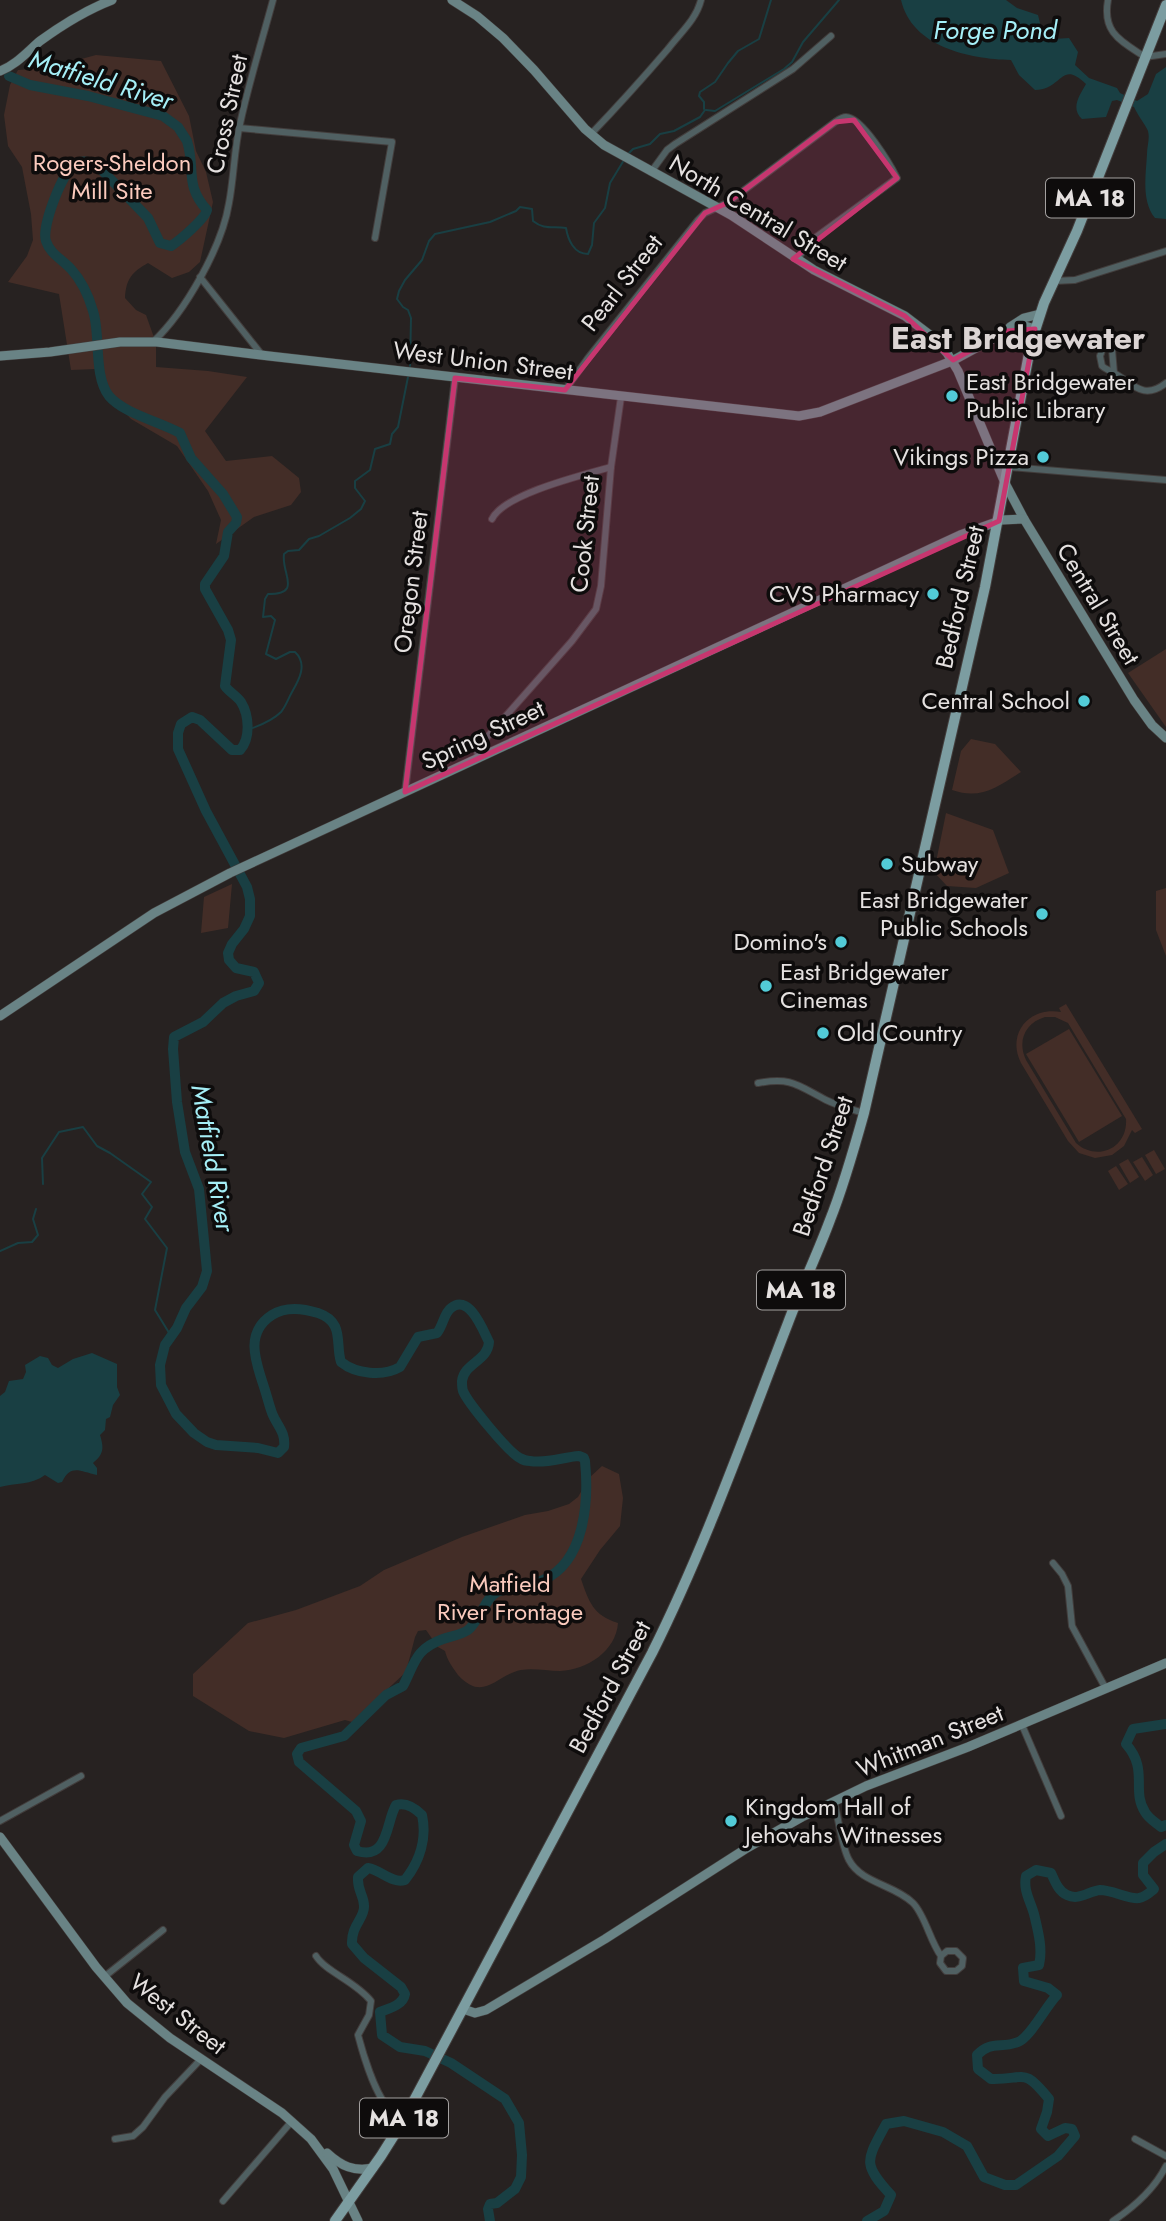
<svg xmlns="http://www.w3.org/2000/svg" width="1166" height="2221" font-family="Jost,sans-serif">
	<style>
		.green { fill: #432d27; fill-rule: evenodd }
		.water { fill: #193f43 }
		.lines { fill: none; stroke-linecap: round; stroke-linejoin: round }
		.stream { stroke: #193f43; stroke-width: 2 }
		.river { stroke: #193f43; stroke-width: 10 }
		.street-casing { stroke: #423d3c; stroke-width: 8 }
		.secondary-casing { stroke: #423d3c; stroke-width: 10 }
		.primary-casing { stroke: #423d3c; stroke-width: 12 }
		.street { stroke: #506062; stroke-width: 6 }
		.secondary { stroke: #698385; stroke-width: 9 }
		.primary { stroke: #7c9da1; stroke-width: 10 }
		.marked { fill: #c7366f; fill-opacity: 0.2; stroke: #c7366f; stroke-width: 5; stroke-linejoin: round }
		.poi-dot { fill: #52cbd7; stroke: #0e0c0c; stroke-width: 2.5 }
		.labels { text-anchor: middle; stroke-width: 7; stroke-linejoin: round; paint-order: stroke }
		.shield { fill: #0e0c0c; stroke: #a4a1a0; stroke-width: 2 }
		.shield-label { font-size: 23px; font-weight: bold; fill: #e5e1e0 }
		.street-label { font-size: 24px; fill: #e5e1e0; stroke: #0e0c0c }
		.park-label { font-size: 24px; fill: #fbcabd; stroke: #0e0c0c }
		.poi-label { font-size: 24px; fill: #e5e1e0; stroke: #0e0c0c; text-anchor: start }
		.water-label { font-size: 26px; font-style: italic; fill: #a5eff7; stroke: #0e0c0c }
		.district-label { font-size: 32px; font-weight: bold; fill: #dbd4d3; stroke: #0e0c0c }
	</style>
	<rect width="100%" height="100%" fill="#272221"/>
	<g class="green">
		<path d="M 96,55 L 161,61 L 189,116 L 196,151 L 206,172 L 213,202 L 200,262 L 189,272 L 172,278 L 148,263 C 132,272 126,279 125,298 L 136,310 L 146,315 L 156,343 L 156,367 L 208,371 L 247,377 L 205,431 L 226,461 L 272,456 L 299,478 L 301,492 L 291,505 L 254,517 L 216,544 L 221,520 L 208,491 L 177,446 L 131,419 L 107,394 L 96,369 L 71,370 L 59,294 L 8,282 L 27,256 L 33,240 L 31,214 L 22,167 L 8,146 L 4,115 L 10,85 L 18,70 L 48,68 Z"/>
		<polygon points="1166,649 1166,727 1128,673"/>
		<path d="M 971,739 L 995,744 L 1021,772 C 997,787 981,800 952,790 L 961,751 Z"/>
		<polygon points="946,813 993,830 1009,873 976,888 947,886 934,872"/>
		<polygon points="232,884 228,928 201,933 204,897"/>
		<polygon points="1166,888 1166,956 1156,930 1156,891"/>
		<path d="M 1066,1004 L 1142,1129 L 1135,1133 L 1132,1130 L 1124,1146 L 1112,1155 L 1095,1158 L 1079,1153 L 1068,1141 L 1021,1063 C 1006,1033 1030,1006 1061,1012 L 1059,1008 ZM 1045,1017 L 1055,1017 L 1068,1023 L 1126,1119 C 1128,1148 1097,1162 1076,1143 L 1026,1060 C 1017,1041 1025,1023 1045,1017 Z"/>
		<polygon points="1069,1029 1122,1116 1079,1142 1026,1054"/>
		<polygon points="1154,1150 1165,1169 1156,1174 1145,1155"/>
		<polygon points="1142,1157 1153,1175 1145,1181 1133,1162"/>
		<polygon points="1128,1159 1139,1177 1130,1183 1119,1164"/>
		<polygon points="1116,1166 1128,1184 1119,1190 1108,1171"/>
		<path d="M 602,1466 L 619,1474 L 623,1498 L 620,1526 L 600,1550 L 581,1579 C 589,1602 593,1615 618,1623 C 616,1651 587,1670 560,1671 C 547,1671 534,1668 521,1670 C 496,1675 484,1703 458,1675 C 453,1668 447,1660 445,1651 L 438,1647 L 426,1630 L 418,1631 L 415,1637 L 406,1672 L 352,1722 L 345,1720 L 284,1738 L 249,1731 L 193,1696 L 193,1674 L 248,1623 L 296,1610 L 360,1586 L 384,1570 L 462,1537 L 525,1515 L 548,1511 L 569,1504 L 578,1497 L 589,1478 Z"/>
	</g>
	<g class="water">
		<path d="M 901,0 L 1006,0 L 1017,8 L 1038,15 L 1041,27 L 1054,39 L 1069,38 L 1078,52 L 1075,65 L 1089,78 L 1117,88 L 1120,93 L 1137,101 L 1148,94 L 1156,74 L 1166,67 L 1166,219 L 1155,218 C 1141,201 1146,174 1147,154 C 1147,146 1150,139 1148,131 C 1145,124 1138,116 1134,107 L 1117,100 L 1112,101 L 1106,117 L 1082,119 C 1070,108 1080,95 1086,84 C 1060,59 1063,90 1035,90 L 1019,75 L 1011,60 C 969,59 912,47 901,0 Z"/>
		<path d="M 92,1353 L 117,1364 L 117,1387 L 120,1395 L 113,1405 L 110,1417 L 106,1419 L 105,1430 L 100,1435 C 104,1448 104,1454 93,1463 L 97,1468 L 97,1475 C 79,1471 71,1464 62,1482 L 58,1483 L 45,1475 C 32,1485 15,1483 0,1487 L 0,1396 L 5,1392 L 9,1381 L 23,1379 L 26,1372 L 25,1365 L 40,1356 L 48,1358 L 52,1365 L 58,1368 L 73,1359 Z"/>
	</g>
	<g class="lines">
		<g class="stream">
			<polyline points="704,109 704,102 699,96 700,92 715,82 728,63 738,51 759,39 771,0"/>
			<polyline points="706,110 715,111 784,69 792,62 803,42 839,0"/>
			<polyline points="627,155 633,149 650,144 660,134 674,131 700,117 705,110"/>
			<path d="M 410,366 L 411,318 L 408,310 L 403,307 L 397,299 L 399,291 L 405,280 L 422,260 L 429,241 L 435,234 L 490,222 L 516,211 L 520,207 L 532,209 L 533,221 C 544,230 553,226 566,228 C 568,240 574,254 588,254 L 592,245 L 594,223 L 605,208 L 610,183 L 624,160"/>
			<path d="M 247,730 C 259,726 272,721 281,712 C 286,706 288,699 292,692 C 299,680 308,664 295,652 L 290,652 L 276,659 L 266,654 L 275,620 L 271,616 L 263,617 L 265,599 L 268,594 C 303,594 281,574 284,554 L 288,551 L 299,550 L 309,539 L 319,536 L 350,518 L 361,509 L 365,501 L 355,488 L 355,481 L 370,470 L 375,449 L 390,444 L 392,434 L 398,427 L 408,377"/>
			<polyline points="43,1184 42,1158 59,1132 83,1127 97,1146 110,1153 151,1182 142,1194 152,1207 145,1219 167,1248 155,1310 171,1336"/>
			<polyline points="0,1251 18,1243 32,1242 38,1235 33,1219 36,1209"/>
		</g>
		<g class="river">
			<path d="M 9,76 L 30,85 L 88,96 L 163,116 L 178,127 L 187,141 C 196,170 184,184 207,210 C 205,219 180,240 171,246 L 160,243 L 148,218 L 97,165 C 91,162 83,160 76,163 C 63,170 41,227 46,241 C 50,254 62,259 71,269 C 81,280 89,297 93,311 C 101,335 93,375 109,396 C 123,413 160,422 180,433 L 191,458 L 223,494 L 237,517 L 236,523 L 228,532 L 224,556 L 205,584 L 205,589 L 228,630 L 231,640 L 225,686 C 229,692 237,696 241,702 C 249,715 251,738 240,750 L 232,750 L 200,720 L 192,717 L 181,724 L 178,733 L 178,749 L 206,811 L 247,887 L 250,899 L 250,916 L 244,929 L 232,944 L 228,953 L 229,960 L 236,968 L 254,972 L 259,983 L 254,991 L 236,996 L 223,1003 L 203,1022 L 174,1037 L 173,1049 L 177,1102 L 185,1152 L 199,1189 L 207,1271 L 202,1287 L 186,1308 L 177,1328 L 165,1345 L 160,1365 L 161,1385 L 176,1414 L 194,1433 L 207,1442 L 216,1445 L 258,1448 L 278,1453 L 284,1447 C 286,1432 277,1426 272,1413 C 269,1405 267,1396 264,1387 C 256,1362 244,1333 272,1315 C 286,1306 302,1308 318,1313 C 345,1322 335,1344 341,1362 C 356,1374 383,1377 400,1367 L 418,1337 L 437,1333 C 443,1326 444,1313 451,1308 C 469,1293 483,1330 489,1342 C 488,1361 464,1363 462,1381 C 462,1384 462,1388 463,1391 C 468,1403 509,1453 520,1458 C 523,1460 527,1461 530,1461 C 547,1464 563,1457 579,1456 L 584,1458 L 585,1461 C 589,1501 585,1562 543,1580 C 537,1583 530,1587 523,1588 C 514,1590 506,1588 497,1592 C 485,1598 480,1620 468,1630 C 461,1635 451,1636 443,1639 C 415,1649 415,1663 403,1686 L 386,1695 L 344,1736 L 301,1748 L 297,1754 L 299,1762 L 356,1811 L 361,1821 L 354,1845 L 357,1851 C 389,1861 386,1821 396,1805 C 406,1802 415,1808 422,1815 C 427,1838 420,1861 405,1880 C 392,1884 381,1870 368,1868 L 358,1877 C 357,1891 364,1895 364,1906 C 365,1918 351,1925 352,1944 L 364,1958 L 401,1987 L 405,1994 C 403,2005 390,2008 380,2012 L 382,2035 L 400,2047 L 425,2051 L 451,2063 L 505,2099 L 519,2123 L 522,2155 L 521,2177 L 515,2189 L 497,2203 L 490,2204 L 488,2209 L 490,2221"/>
			<path d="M 1166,1724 L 1133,1729 L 1126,1744 C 1149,1770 1131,1790 1145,1812 C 1148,1818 1155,1822 1161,1827 L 1166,1825"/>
			<path d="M 867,2221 L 884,2211 L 891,2195 C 861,2163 867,2160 886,2124 L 904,2121 L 943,2132 L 967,2146 L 984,2177 L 1005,2185 L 1016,2185 L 1058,2156 L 1075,2136 L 1072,2129 L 1065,2128 L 1048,2136 L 1041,2129 L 1047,2112 L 1049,2099 C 1022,2066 1026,2080 991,2079 L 978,2069 L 977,2055 C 991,2040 1001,2049 1018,2042 C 1030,2038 1046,2006 1057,1995 L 1048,1988 L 1024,1981 L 1023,1968 L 1039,1965 C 1043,1949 1038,1931 1034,1914 C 1030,1900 1023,1890 1026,1876 L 1036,1870 L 1051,1873 C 1055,1881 1058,1891 1067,1895 C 1079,1901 1089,1891 1100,1890 C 1112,1890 1131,1900 1139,1898 C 1145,1897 1149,1893 1154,1889 L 1143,1875 L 1143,1863 L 1154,1852 L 1166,1844"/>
		</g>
		<g class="street-casing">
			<g id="street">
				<path d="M 1108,0 C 1102,33 1121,41 1145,57 L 1166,54"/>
				<polyline points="239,128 392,142 375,238"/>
				<path d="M 591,134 C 618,106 643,78 668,49 C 680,33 696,20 701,0"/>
				<polyline points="651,172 667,150 675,144 793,69 831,36"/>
				<polyline points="200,277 262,355"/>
				<polyline points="1054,281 1075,280 1166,251"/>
				<path d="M 153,342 C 185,312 222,247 229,203 C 234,177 234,150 240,124 C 249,82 262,41 273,0"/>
				<path d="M 1114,373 L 1112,349 L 1103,348 L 1100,356 L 1102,366 C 1105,369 1109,370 1112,372 C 1131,381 1142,402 1166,383"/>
				<path d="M 565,390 L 588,358 L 698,220 L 705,213 L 727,203 L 835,122 C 838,120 842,117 846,117 C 862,117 890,164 897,178 L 808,243 L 797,260"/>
				<polyline points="1009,467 1166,480"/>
				<path d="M 492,519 C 504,494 583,475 611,467"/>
				<polyline points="478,759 477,750 481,744 572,641 596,609 601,586 611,467 621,397"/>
				<polyline points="405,792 455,378"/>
				<path d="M 758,1083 C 792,1077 797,1085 826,1100 C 838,1106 851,1109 864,1113"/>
				<polyline points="1053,1563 1062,1574 1068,1586 1072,1626 1106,1689"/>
				<polyline points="1022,1725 1061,1816"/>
				<path d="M 834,1802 C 839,1819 841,1845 849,1860 C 861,1883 895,1885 913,1903 C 925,1915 930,1941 941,1956 L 947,1951 L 956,1951 L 963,1958 L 962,1966 L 956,1971 L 946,1971 L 940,1963 L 941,1956"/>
				<polyline points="0,1821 81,1776"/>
				<path d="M 316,1956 C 326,1972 355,1981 371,2001 L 369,2015 L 358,2035 C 363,2054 374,2090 386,2105 C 391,2111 397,2116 403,2121"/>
				<polyline points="104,1977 163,1930"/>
				<polyline points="115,2139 133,2136 143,2127 165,2097 201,2059"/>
				<polyline points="1135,2139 1166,2156"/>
				<polyline points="223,2201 292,2121"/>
				<path d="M 1113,2221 C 1134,2207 1155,2188 1166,2166"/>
			</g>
		</g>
		<g class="secondary-casing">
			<g id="secondary">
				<polyline points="452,0 477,16 503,38 534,70 585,129 604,145 731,215 814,270 905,316 934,338 947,353 958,371 1005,483 1024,519 1134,700 1152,725 1166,738"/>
				<path d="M 0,71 C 16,65 27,52 40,41 C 62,25 86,10 112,0"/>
				<polyline points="1010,327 1024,318 1040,314"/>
				<polyline points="0,356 50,352 120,342 157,342 269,356 799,416 820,412 952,361 1007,331 1025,326 1035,329"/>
				<polyline points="0,1016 154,913 230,873 960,535 1002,520 1024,519"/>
				<polyline points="0,1837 96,1967 127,2003 170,2038 282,2113 311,2139 333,2169 358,2221"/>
				<polyline points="463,2009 475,2013 486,2010 605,1939 747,1848 802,1817 866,1786 968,1747 1166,1663"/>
				<path d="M 327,2153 C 341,2166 354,2172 373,2168"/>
			</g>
		</g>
		<g class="primary-casing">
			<path id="primary" d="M 335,2221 L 381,2156 L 403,2121 L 652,1653 C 705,1547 745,1434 788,1323 C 801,1288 817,1255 830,1220 C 844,1185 854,1149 864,1113 L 985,587 L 1031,343 L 1044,303 L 1077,231 L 1166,5"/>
		</g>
		<use href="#street" class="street"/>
		<use href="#secondary" class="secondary"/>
		<use href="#primary" class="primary"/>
	</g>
	<path class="marked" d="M 854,120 L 897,178 L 793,259 L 905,316 L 953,360 L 1007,331 L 1035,329 L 999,521 L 405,792 L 455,378 L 565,390 L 705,213 L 727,203 L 835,122 Z"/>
	<g class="poi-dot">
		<circle cx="952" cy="396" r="7"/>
		<circle cx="1043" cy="457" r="7"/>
		<circle cx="933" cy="594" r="7"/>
		<circle cx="1084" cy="701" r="7"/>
		<circle cx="887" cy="864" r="7"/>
		<circle cx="1042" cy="914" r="7"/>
		<circle cx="841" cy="942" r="7"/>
		<circle cx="766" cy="986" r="7"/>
		<circle cx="823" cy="1033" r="7"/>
		<circle cx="731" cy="1821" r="7"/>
	</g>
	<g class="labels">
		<g class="shield">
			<rect x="1046" y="178.5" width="88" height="39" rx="5"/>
			<rect x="757" y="1270.5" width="88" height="39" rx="5"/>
			<rect x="360" y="2098.5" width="88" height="39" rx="5"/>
		</g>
		<g class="shield-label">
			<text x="1090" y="206">MA 18</text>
			<text x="801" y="1298">MA 18</text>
			<text x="404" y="2126">MA 18</text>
		</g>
		<g class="street-label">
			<text transform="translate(227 114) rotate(-78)" y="8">Cross Street</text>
			<text transform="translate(758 213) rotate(31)" y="8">North Central Street</text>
			<text transform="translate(622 283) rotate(-52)" y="8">Pearl Street</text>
			<text transform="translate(483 361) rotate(7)" y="8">West Union Street</text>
			<text transform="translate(585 534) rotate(-84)" y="8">Cook Street</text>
			<text transform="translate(411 582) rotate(-83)" y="8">Oregon Street</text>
			<text transform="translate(960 597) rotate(-77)" y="8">Bedford Street</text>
			<text transform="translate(1098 604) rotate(59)" y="8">Central Street</text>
			<text transform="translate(483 735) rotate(-25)" y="8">Spring Street</text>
			<text transform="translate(823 1166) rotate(-72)" y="8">Bedford Street</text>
			<text transform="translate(610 1687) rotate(-62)" y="8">Bedford Street</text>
			<text transform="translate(930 1741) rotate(-22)" y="8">Whitman Street</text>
			<text transform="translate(178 2014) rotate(38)" y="8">West Street</text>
		</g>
		<g class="park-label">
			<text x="112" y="171">Rogers-Sheldon<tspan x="112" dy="28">Mill Site</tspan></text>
			<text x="510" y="1592">Matfield<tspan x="510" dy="28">River Frontage</tspan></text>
		</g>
		<g class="poi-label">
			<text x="966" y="390">East Bridgewater<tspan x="966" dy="28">Public Library</tspan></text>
			<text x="1029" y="465" text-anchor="end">Vikings Pizza</text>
			<text x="919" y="602" text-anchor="end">CVS Pharmacy</text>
			<text x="1070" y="709" text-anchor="end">Central School</text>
			<text x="901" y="872">Subway</text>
			<text x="1028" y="908" text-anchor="end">East Bridgewater<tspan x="1028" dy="28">Public Schools</tspan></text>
			<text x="827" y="950" text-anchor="end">Domino's</text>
			<text x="780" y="980">East Bridgewater<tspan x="780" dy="28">Cinemas</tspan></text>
			<text x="837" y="1041">Old Country</text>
			<text x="745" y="1815">Kingdom Hall of<tspan x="745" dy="28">Jehovahs Witnesses</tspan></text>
		</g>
		<g class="water-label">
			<text x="995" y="39">Forge Pond</text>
			<text transform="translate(101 80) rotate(17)" y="9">Matfield River</text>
			<text transform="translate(213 1158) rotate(80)" y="9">Matfield River</text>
		</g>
		<g class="district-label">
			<text x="1018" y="349">East Bridgewater</text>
		</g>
	</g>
</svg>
